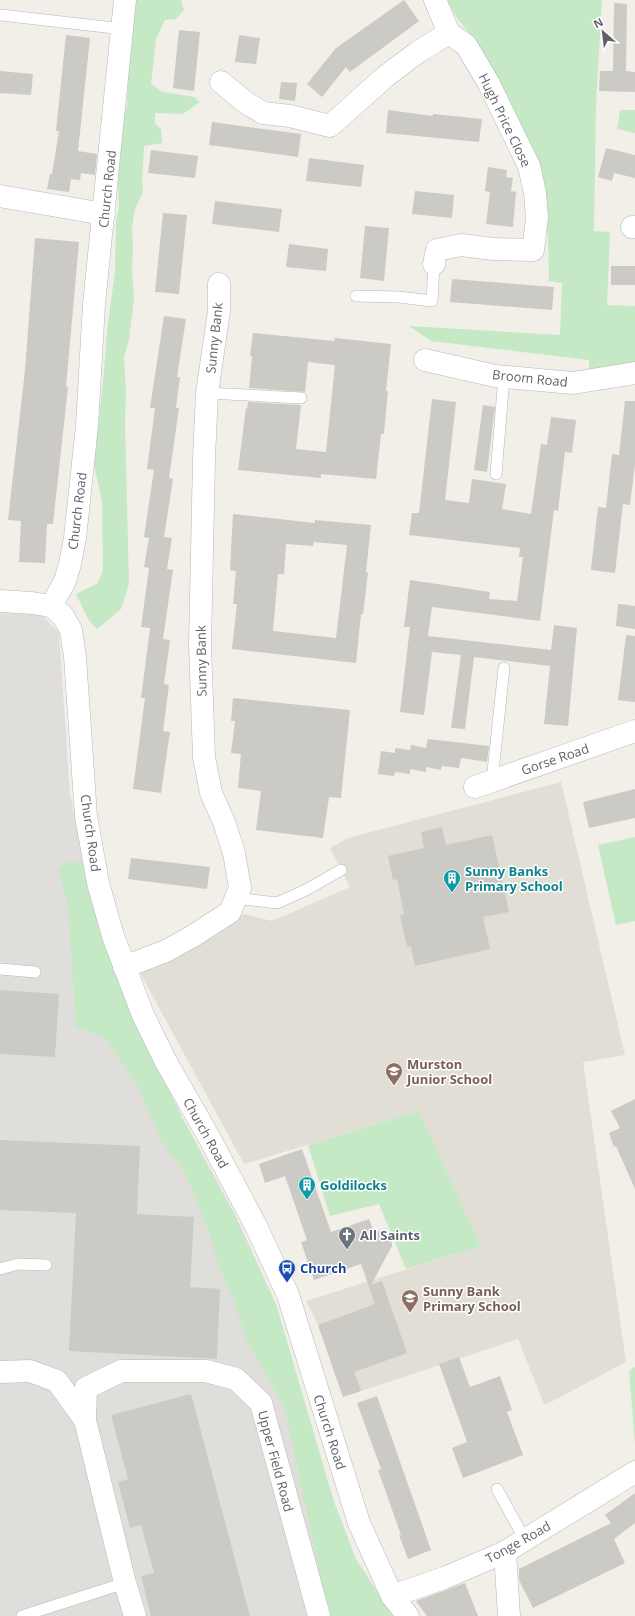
<svg xmlns="http://www.w3.org/2000/svg" width="635" height="1616" font-family="'Open Sans',sans-serif">
	<style>
		.industrial { fill: #e0deda }
		.education { fill: #e1ded6 }
		.green { fill: #c5e8c5 }
		.building { fill: #cccac5; fill-rule: evenodd }
		.lines { fill: none; stroke-linecap: round; stroke-linejoin: round }
		.lane-casing { stroke: #b5b8bc; stroke-width: 12 }
		.street-casing { stroke: #b5b8bc; stroke-width: 23 }
		.lane { stroke: #fff; stroke-width: 11 }
		.street { stroke: #fff; stroke-width: 22 }
		.labels { text-anchor: middle; stroke-width: 3; stroke-linejoin: round; paint-order: stroke }
		.street-label { font-size: 13px; fill: #5f6368; stroke: #fff }
		.culture-label { font-size: 13px; font-weight: bold; fill: #0d838f; stroke: #fff; text-anchor: start }
		.education-label { font-size: 13px; font-weight: bold; fill: #785e54; stroke: #fff; text-anchor: start }
		.worship-label { font-size: 13px; font-weight: bold; fill: #5b616d; stroke: #fff; text-anchor: start }
		.transit-label { font-size: 13px; font-weight: bold; fill: #164399; stroke: #fff; text-anchor: start }
	</style>
	<rect width="100%" height="100%" fill="#f1efe8"/>
	<polygon class="industrial" points="0,613 40,614 59,632 70,794 85,863 145,1042 183,1119 236,1216 277,1307 328,1616 0,1616"/>
	<polygon class="education" points="561,782 625,1055 583,1062 626,1362 549,1403 544,1404 518,1339 343,1397 318,1325 306,1301 481,1246 419,1111 244,1164 138,969 244,914 272,921 350,887 330,848 348,838"/>
	<g class="green">
		<polygon points="136,0 181,0 184,10 176,19 165,20 156,39 151,84 163,92 194,97 200,102 183,114 155,113 155,124 161,129 162,143 144,146 142,181 143,192 135,209 132,227 133,244 132,267 134,300 129,339 124,358 126,392 125,423 129,584 121,609 97,629 88,619 76,594 98,583 103,569 102,501 94,465 104,372 107,331 115,272 116,220 119,207 118,184 121,127 127,106 130,31"/>
		<polygon points="447,0 602,0 596,104 594,231 610,232 607,305 635,306 635,363 589,372 589,360 431,341 409,326 560,335 562,283 549,281 548,238 542,184 476,41 457,18"/>
		<polygon points="620,110 635,110 635,133 617,129"/>
		<polygon points="635,837 635,921 616,925 598,845"/>
		<polygon points="66,862 85,863 145,1042 183,1119 239,1224 277,1307 334,1502 356,1559 393,1616 326,1616 318,1564 285,1410 255,1354 246,1339 233,1298 218,1263 210,1235 185,1173 161,1141 140,1090 105,1038 76,1027 68,906 58,870"/>
		<polygon points="419,1111 481,1246 406,1269 379,1204 330,1216 308,1145"/>
		<polygon points="635,1367 635,1444 629,1371"/>
	</g>
	<g class="building">
		<polygon points="404,0 419,21 350,72 346,67 322,97 307,84 336,48"/>
		<polygon points="614,3 627,4 626,71 635,72 635,92 599,91 600,71 613,71"/>
		<polygon points="179,30 200,32 194,91 173,88"/>
		<polygon points="66,35 90,38 78,151 97,154 95,175 81,173 80,180 71,179 69,192 47,189 50,174 52,174 59,131 56,131"/>
		<polygon points="239,35 260,38 256,64 235,62"/>
		<polygon points="0,71 33,74 31,95 0,93"/>
		<polygon points="281,82 297,83 295,101 279,99"/>
		<polygon points="388,110 433,116 433,114 482,119 479,142 386,133"/>
		<polygon points="212,122 301,134 298,157 209,145"/>
		<polygon points="606,148 635,155 635,178 614,173 612,181 598,177"/>
		<polygon points="151,150 198,156 195,178 148,173"/>
		<polygon points="309,158 364,165 361,187 306,181"/>
		<polygon points="488,167 507,170 506,177 513,178 511,191 516,192 513,227 486,224 490,192 485,191"/>
		<polygon points="415,191 454,195 452,218 412,214"/>
		<polygon points="215,201 282,209 279,232 212,224"/>
		<polygon points="163,213 187,215 179,294 155,292"/>
		<polygon points="365,226 389,228 384,281 360,278"/>
		<polygon points="35,238 79,242 66,387 68,387 53,524 47,524 45,563 19,562 21,521 8,520 25,370"/>
		<polygon points="289,244 328,249 326,271 286,267"/>
		<rect x="611" y="266" width="24" height="19"/>
		<polygon points="452,279 554,287 552,310 450,302"/>
		<polygon points="164,316 186,319 177,377 180,377 176,408 179,408 169,478 173,479 164,537 172,538 167,569 173,570 163,639 170,640 164,684 169,685 163,731 170,732 161,793 133,789 145,698 141,698 150,628 141,627 149,568 144,567 149,538 144,537 154,470 147,469 155,408 150,408"/>
		<polygon points="253,333 334,341 335,338 391,344 386,391 388,391 384,434 381,434 376,479 321,474 321,478 238,470 246,408 247,409 248,402 301,405 296,449 326,452 335,365 308,362 305,392 249,388 252,356 250,356"/>
		<polygon points="432,399 456,402 445,500 469,503 472,479 506,484 502,509 531,514 541,444 547,445 551,417 576,420 572,453 565,452 558,511 554,510 540,621 432,607 428,636 551,650 554,625 577,628 568,726 544,724 550,666 474,657 465,729 451,728 461,655 432,652 424,715 400,712 410,627 404,627 410,580 490,592 489,599 517,601 523,557 519,557 520,548 409,535 412,513 419,513"/>
		<polygon points="625,401 635,401 635,465 630,505 623,504 615,573 591,570 598,507 606,508 612,454 619,455"/>
		<polygon points="483,405 495,407 487,472 474,470"/>
		<path d="M 233,514 L 315,523 L 315,520 L 371,525 L 366,572 L 368,573 L 363,614 L 361,614 L 356,663 L 232,649 L 237,604 L 233,604 L 236,571 L 230,570 ZM 314,542 L 347,545 L 336,638 L 273,631 L 278,574 L 284,574 L 286,544 L 313,546 Z"/>
		<polygon points="618,604 635,606 635,629 616,626"/>
		<polygon points="626,635 635,636 635,702 618,700"/>
		<polygon points="233,698 350,710 341,798 329,797 323,838 256,830 261,791 238,788 241,754 231,753 235,721 231,721"/>
		<polygon points="428,739 489,746 487,762 461,758 459,768 442,766 441,770 426,767 426,772 410,769 410,774 395,772 394,776 378,774 381,751 395,753 395,748 410,750 411,745 426,748"/>
		<polygon points="635,789 635,818 589,828 583,802"/>
		<polygon points="442,827 446,845 492,835 509,912 483,917 490,949 415,966 411,947 407,947 400,915 404,914 397,879 393,880 388,856 424,848 421,832"/>
		<polygon points="131,858 210,867 207,889 128,879"/>
		<polygon points="0,990 59,994 55,1057 0,1054"/>
		<polygon points="635,1099 635,1189 616,1146 614,1147 609,1133 620,1128 611,1111"/>
		<polygon points="0,1140 140,1146 137,1214 194,1217 190,1287 220,1289 217,1359 69,1351 76,1213 0,1210"/>
		<polygon points="302,1149 331,1232 369,1219 373,1229 389,1235 391,1240 392,1246 371,1285 382,1281 407,1353 354,1372 361,1391 343,1397 318,1325 375,1304 361,1264 314,1280 301,1242 307,1240 285,1176 265,1183 259,1164"/>
		<polygon points="459,1357 470,1387 500,1376 512,1410 507,1412 523,1455 463,1478 452,1448 467,1442 439,1364"/>
		<polygon points="191,1394 250,1616 151,1616 141,1576 154,1573 141,1525 130,1528 118,1482 128,1479 111,1415"/>
		<polygon points="377,1396 431,1550 408,1559 399,1535 401,1535 378,1470 381,1469 357,1403"/>
		<polygon points="635,1493 635,1523 614,1539 625,1563 533,1608 519,1580 519,1569 611,1523 605,1515"/>
		<polygon points="465,1583 478,1616 427,1616 416,1601"/>
	</g>
	<g class="lines">
		<g class="lane-casing">
			<g id="lane">
				<polyline points="1,15 123,29"/>
				<polyline points="356,296 399,297 432,301 434,264"/>
				<polyline points="207,393 301,398"/>
				<polyline points="496,474 504,377"/>
				<polyline points="492,781 504,668"/>
				<polyline points="235,898 277,903 306,890 341,870"/>
				<polyline points="0,969 35,972"/>
				<polyline points="0,1269 18,1264 46,1265"/>
				<polyline points="497,1489 525,1540"/>
				<polyline points="22,1616 125,1583"/>
			</g>
		</g>
		<g class="street-casing">
			<g id="street">
				<polyline points="221,82 245,102 263,113 290,116 330,126 386,76 418,52 449,33"/>
				<polyline points="0,196 104,214"/>
				<polyline points="632,227 635,227"/>
				<polyline points="434,264 437,250 461,245 493,249 533,250 537,218 535,193 529,166 488,82 466,45 449,33 435,0"/>
				<polyline points="425,360 495,376 573,383 635,373"/>
				<polyline points="0,601 32,603 51,606 63,616 71,630 75,657 86,816 98,883 113,936 143,1015 165,1060 210,1139 256,1226 288,1295 359,1523 392,1596 408,1616"/>
				<polyline points="51,606 65,581 70,564 75,538 87,426 94,304 125,0"/>
				<polyline points="475,787 635,731"/>
				<polyline points="124,967 166,951 193,936 230,912 240,888 234,853 224,822 211,793 204,757 200,645 204,458 207,393 219,311 219,284"/>
				<polyline points="0,1372 30,1371 57,1381 85,1420"/>
				<polyline points="505,1552 509,1616"/>
				<polyline points="392,1596 444,1578 505,1552 635,1472"/>
				<polyline points="135,1616 125,1583 85,1420 86,1388 121,1371 206,1371 236,1379 261,1403 319,1616"/>
			</g>
		</g>
		<use href="#lane" class="lane"/>
		<use href="#street" class="street"/>
	</g>
	<defs>
		<g id="building-pin" transform="scale(0.9)"><path d="M0 17L-7.5 6A9.5 9.5 0 1 1 7.5 6Z" fill="#0f9aa8" stroke="#fff"/><path d="M-4-6H4V6H1V3H-1V6H-4ZM-2.5-4.3h1.7v1.8h-1.7ZM.8-4.3h1.7v1.8H.8ZM-2.5-1h1.7V.8h-1.7ZM.8-1h1.7V.8H.8Z" fill="#fff"/></g>
		<g id="school-pin" transform="scale(0.9)"><path d="M0 17L-7.5 6A9.5 9.5 0 1 1 7.5 6Z" fill="#8d6e63" stroke="#fff"/><path d="M0-5L7-2L0 1L-7-2ZM-4 1L0 2.5L4 1V4Q0 6-4 4Z" fill="#fff"/></g>
		<g id="church-pin" transform="scale(0.9)"><path d="M0 17L-7.5 6A9.5 9.5 0 1 1 7.5 6Z" fill="#6b7280" stroke="#fff"/><path d="M-1.2-6h2.4v3.5h3.3v2.4h-3.3V6h-2.4V-.1h-3.3v-2.4h3.3Z" fill="#fff"/></g>
		<g id="bus-pin" transform="scale(0.9)"><path d="M0 17L-7.5 6A9.5 9.5 0 1 1 7.5 6Z" fill="#1a4fb4" stroke="#fff"/><path d="M-5-6H5V4H4V6H2V4H-2V6H-4V4H-5ZM-3.5-4V0h7V-4ZM-3.5 1.2v1.5H-2V1.2ZM2 1.2v1.5H3.5V1.2Z" fill="#fff"/></g>
	</defs>
	<g fill-rule="evenodd">
		<use href="#building-pin" x="452" y="878"/>
		<use href="#school-pin" x="394" y="1071"/>
		<use href="#building-pin" x="307" y="1185"/>
		<use href="#church-pin" x="347" y="1235"/>
		<use href="#bus-pin" x="287" y="1268"/>
		<use href="#school-pin" x="410" y="1298"/>
	</g>
	<g class="labels">
		<g class="street-label">
			<text transform="translate(505 120) rotate(64)" y="5">Hugh Price Close</text>
			<text transform="translate(107 189) rotate(-84)" y="5">Church Road</text>
			<text transform="translate(214 338) rotate(-84)" y="5">Sunny Bank</text>
			<text transform="translate(530 378) rotate(6)" y="5">Broom Road</text>
			<text transform="translate(77 511) rotate(-83)" y="5">Church Road</text>
			<text transform="translate(201 661) rotate(-91)" y="5">Sunny Bank</text>
			<text transform="translate(555 759) rotate(-19)" y="5">Gorse Road</text>
			<text transform="translate(91 833) rotate(82)" y="5">Church Road</text>
			<text transform="translate(206 1133) rotate(61)" y="5">Church Road</text>
			<text transform="translate(330 1432) rotate(72)" y="5">Church Road</text>
			<text transform="translate(276 1461) rotate(75)" y="5">Upper Field Road</text>
			<text transform="translate(518 1542) rotate(-29)" y="5">Tonge Road</text>
		</g>
		<g class="culture-label">
			<text x="465" y="876">Sunny Banks<tspan x="465" dy="15">Primary School</tspan></text>
			<text x="320" y="1190">Goldilocks</text>
		</g>
		<g class="education-label">
			<text x="407" y="1069">Murston<tspan x="407" dy="15">Junior School</tspan></text>
			<text x="423" y="1296">Sunny Bank<tspan x="423" dy="15">Primary School</tspan></text>
		</g>
		<g class="worship-label">
			<text x="360" y="1240">All Saints</text>
		</g>
		<g class="transit-label">
			<text x="300" y="1273">Church</text>
		</g>
	</g>
	<g transform="translate(603 32) rotate(332)" stroke="#ffffff" stroke-width="3" paint-order="stroke">
	<path d="M0-3L7 15L0 10L-7 15Z" fill="#5f6368"/>
	<text y="-6" font-size="11" font-weight="bold" text-anchor="middle" fill="#5f6368">N</text>
	</g>
</svg>
